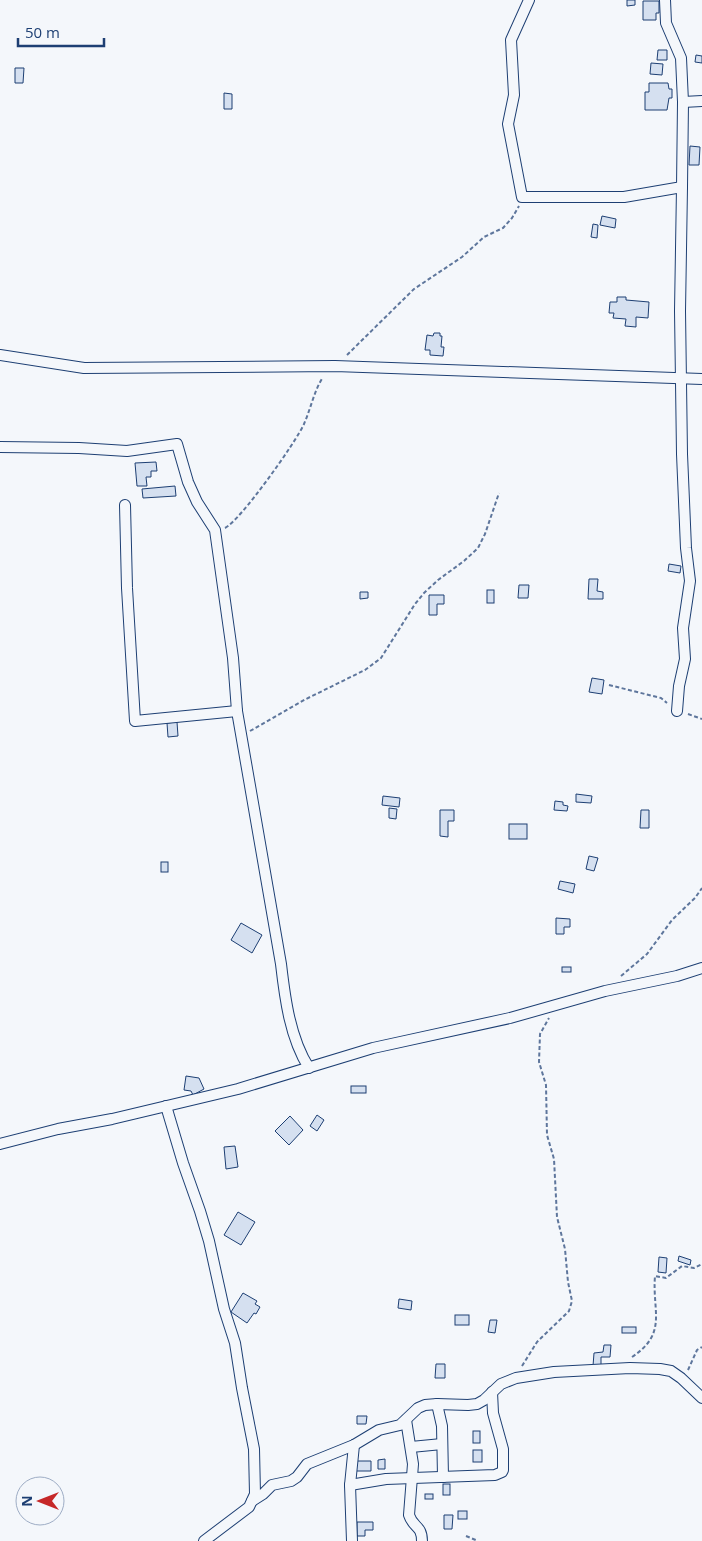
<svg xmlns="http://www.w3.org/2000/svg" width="702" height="1541" font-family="'Open Sans',sans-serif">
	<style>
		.building { fill: #d5e0f0; stroke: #1d3f73 }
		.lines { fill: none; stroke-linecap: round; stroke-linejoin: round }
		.street-casing { stroke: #1d3f73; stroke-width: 12 }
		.path { stroke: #5e769c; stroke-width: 2; stroke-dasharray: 4 2.5; stroke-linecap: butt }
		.street { stroke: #f4f7fb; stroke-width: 10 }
	</style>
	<rect width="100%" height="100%" fill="#f4f7fb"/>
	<g class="building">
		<polygon points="627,0 635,0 635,5 627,6"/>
		<polygon points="643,1 659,1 659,13 656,13 656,20 643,20"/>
		<polygon points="658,50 667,50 667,60 657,60"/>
		<polygon points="696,55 702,56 702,63 695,62"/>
		<polygon points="651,63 663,64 662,75 650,74"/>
		<polygon points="15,68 24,68 23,83 15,83"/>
		<polygon points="649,83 668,83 669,89 672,89 672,98 669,98 667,110 645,110 645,92 649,92"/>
		<polygon points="224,93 232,94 232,109 224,109"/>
		<polygon points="690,146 700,147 699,165 689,165"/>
		<polygon points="602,216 616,219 615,228 600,225"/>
		<polygon points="593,224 598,225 597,238 591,237"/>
		<polygon points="617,297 626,297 626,300 649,302 648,318 636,317 636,327 625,326 626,319 613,318 614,313 609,313 610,302 617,302"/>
		<polygon points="434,333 440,333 440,336 442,336 441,347 444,347 443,356 430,355 430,350 425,350 427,335 433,336"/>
		<polygon points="156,462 157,471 151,471 151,477 146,477 147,486 137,486 135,463"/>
		<polygon points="175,486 176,496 143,498 142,489"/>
		<polygon points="669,564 681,566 680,573 668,571"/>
		<polygon points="589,579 598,579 597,591 603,592 603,599 588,599"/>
		<polygon points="519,585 529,585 528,598 518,598"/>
		<rect x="487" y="590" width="7" height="13"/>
		<polygon points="360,592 368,592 368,598 360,599"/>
		<polygon points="429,595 444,595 444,604 437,604 437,615 429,615"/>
		<polygon points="592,678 604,680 602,694 589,692"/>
		<polygon points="177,722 178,736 168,737 167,723"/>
		<polygon points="576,794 592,796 591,803 576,802"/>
		<polygon points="383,796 400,798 399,807 382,805"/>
		<polygon points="555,801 563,802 563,805 568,806 567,811 554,810"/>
		<polygon points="389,808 397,809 396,819 389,818"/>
		<polygon points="440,810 454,810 454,821 448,821 448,837 440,836"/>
		<polygon points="641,810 649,810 649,828 640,828"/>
		<rect x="509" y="824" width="18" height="15"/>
		<polygon points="589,856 598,858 594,871 586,869"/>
		<rect x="161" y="862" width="7" height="10"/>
		<polygon points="560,881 575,884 573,893 558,889"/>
		<polygon points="556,918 570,919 570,927 564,927 564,934 556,934"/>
		<polygon points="241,923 262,935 252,953 231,940"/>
		<rect x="562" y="967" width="9" height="5"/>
		<polygon points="186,1076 199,1078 204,1089 193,1095 191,1091 184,1090"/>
		<rect x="351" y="1086" width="15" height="7"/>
		<polygon points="317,1115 324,1120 317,1131 310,1126"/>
		<polygon points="290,1116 303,1130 289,1145 275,1131"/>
		<polygon points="235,1146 238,1167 226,1169 224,1147"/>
		<polygon points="238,1212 255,1222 241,1245 224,1235"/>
		<polygon points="679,1256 691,1260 690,1265 678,1261"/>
		<polygon points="659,1257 667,1258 666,1273 658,1272"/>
		<polygon points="243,1293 257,1301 255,1304 260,1307 256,1314 254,1313 247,1323 231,1312"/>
		<polygon points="399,1299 412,1301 411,1310 398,1308"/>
		<rect x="455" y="1315" width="14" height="10"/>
		<polygon points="490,1320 497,1320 495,1333 488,1332"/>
		<rect x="622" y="1327" width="14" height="6"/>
		<polygon points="604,1345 611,1345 610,1357 601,1357 601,1367 593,1366 594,1353 603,1352"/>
		<polygon points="436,1364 445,1364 445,1378 435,1378"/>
		<polygon points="357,1416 367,1416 366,1424 357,1424"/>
		<rect x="473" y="1431" width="7" height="12"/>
		<rect x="473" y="1450" width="9" height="12"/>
		<polygon points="385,1459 385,1469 378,1469 378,1460"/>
		<polygon points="357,1461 371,1461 371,1471 356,1471"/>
		<rect x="443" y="1484" width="7" height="11"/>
		<rect x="425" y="1494" width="8" height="5"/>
		<rect x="458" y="1511" width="9" height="8"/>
		<polygon points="444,1515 453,1515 452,1529 444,1529"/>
		<polygon points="357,1522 373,1522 373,1530 365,1530 365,1536 357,1536"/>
	</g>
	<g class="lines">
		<g class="street-casing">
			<g id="street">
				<polyline points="529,0 511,40 514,95 508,124 522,197 624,197 682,187 683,102 702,101"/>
				<polyline points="665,0 666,23 681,58 683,102"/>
				<polyline points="0,355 84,368 335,366 702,379"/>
				<path d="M 0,447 L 79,448 L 127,451 L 177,444 L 188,482 L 197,502 L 215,530 L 233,658 L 237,711 L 281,964 C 285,999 290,1038 309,1068"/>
				<polyline points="125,505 127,588 135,721 237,711"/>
				<polyline points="677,711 679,686 685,659 683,628 690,581 686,548 682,454 680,311 682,187"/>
				<polyline points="166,1106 183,1163 200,1211 209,1241 224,1309 235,1343 242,1388 254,1449 255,1494 249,1507 204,1541"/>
				<polyline points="0,1144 58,1129 112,1119 238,1089 373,1048 510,1018 605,991 677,976 702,968"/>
				<polyline points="437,1404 442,1426 443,1477"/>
				<path d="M 406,1420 L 413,1464 L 409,1515 C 413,1528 422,1525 422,1541"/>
				<polyline points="411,1447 442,1444"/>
				<polyline points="350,1485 386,1479 495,1475 502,1472 503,1470 503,1449 493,1413 492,1392"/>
				<polyline points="252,1501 263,1494 272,1485 291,1481 297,1477 307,1464 354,1445 379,1430 400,1425 418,1408 425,1405 437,1404 468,1405 477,1404 484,1400 501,1384 516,1378 554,1372 630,1368 660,1369 671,1371 681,1378 702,1398"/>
				<polyline points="352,1541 350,1485 354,1445"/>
			</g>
		</g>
		<g class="path">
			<polyline points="347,355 414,289 462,257 484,237 503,228 512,218 519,206"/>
			<path d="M 225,528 C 240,521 296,442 304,424 C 311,408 314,391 323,377"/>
			<polyline points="609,685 661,698 667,703"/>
			<polyline points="688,714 702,719"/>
			<polyline points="250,731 306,699 365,670 381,658 415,604 424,593 438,580 464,561 478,548 485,534 499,493"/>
			<polyline points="621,976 647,954 672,920 695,898 702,888"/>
			<path d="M 632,1357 C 668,1333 652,1312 655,1276 L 666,1278 L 682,1266 L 694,1268 L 702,1264"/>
			<polyline points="522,1366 537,1342 569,1311 572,1301 568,1282 565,1249 557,1217 554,1159 547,1135 546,1085 539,1062 540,1034 549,1018"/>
			<polyline points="688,1370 697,1350 702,1347"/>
			<polyline points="466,1536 478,1541"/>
		</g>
		<use href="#street" class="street"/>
	</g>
	<g transform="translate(40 1501) rotate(270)"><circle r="24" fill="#f4f7fb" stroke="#9eadc5"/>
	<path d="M0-4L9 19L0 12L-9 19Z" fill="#c62828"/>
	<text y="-8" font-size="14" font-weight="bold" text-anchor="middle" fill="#1d3f73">N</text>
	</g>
	<path d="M18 38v8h86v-8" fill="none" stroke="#1d3f73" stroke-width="2.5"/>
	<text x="25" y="38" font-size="15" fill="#1d3f73" stroke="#f4f7fb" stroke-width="4" paint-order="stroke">50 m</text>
</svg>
